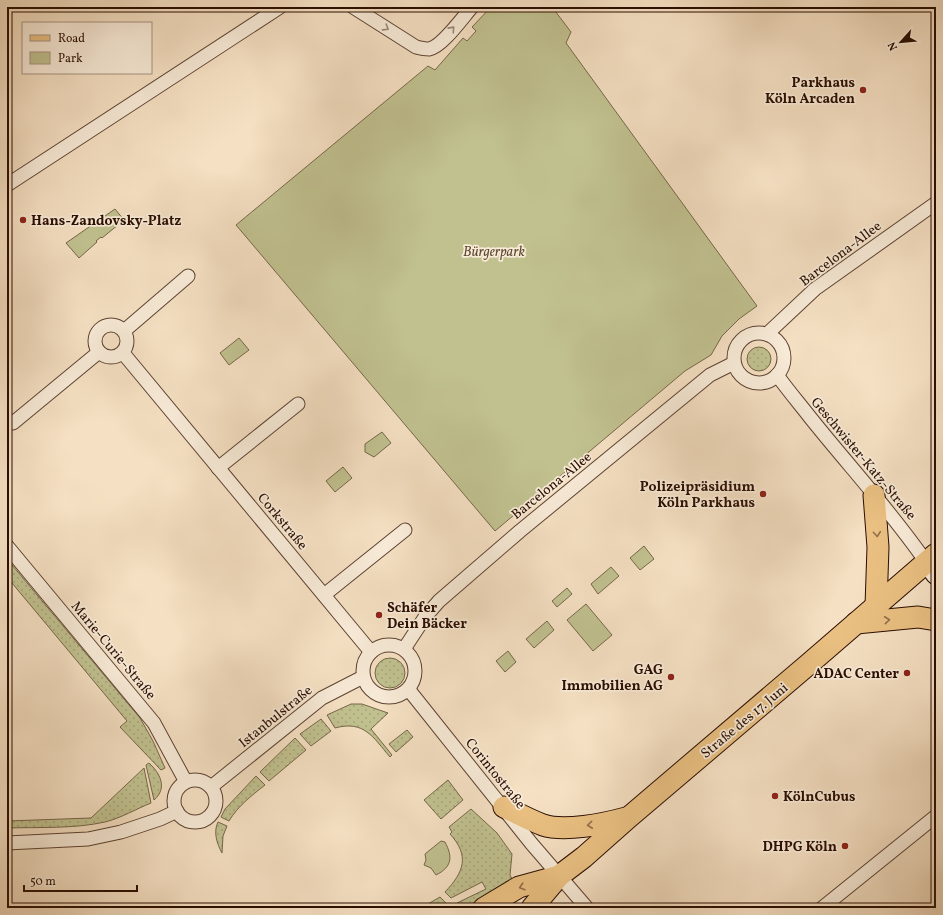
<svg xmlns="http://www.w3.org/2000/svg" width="943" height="915" font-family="Vollkorn,serif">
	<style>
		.grass { fill: url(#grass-dots); stroke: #766748 }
		.green { fill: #c1c190; stroke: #766748 }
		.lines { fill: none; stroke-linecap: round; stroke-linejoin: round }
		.street-casing { stroke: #5d4232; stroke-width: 15 }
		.secondary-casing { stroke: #2a0d01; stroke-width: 21 }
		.primary-casing { stroke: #2a0d01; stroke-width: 23 }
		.street { stroke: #f8ebd8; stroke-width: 13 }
		.secondary { stroke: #f8ebd8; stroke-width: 19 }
		.primary { stroke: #eac082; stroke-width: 21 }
		.oneway { stroke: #9b8777 }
		.oneway2 { stroke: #946f48 }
		.poi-dot { fill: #8f2418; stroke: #f8ebd8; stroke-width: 1.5 }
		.labels { text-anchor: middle; stroke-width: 3.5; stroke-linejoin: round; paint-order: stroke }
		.poi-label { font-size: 14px; font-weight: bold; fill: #2a0d01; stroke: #f8ebd8; text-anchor: end }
		.park-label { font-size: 14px; font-style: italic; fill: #5f4c33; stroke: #f8ebd8 }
		.street-label { font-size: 14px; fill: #2a0d01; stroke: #f8ebd8 }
	</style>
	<defs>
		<pattern id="grass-dots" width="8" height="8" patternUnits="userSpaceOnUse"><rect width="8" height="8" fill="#c1c190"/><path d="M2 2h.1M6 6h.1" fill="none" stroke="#a6a57a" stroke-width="1.8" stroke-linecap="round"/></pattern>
	</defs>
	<rect width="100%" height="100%" fill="#f5e0c3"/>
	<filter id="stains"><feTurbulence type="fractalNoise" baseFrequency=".005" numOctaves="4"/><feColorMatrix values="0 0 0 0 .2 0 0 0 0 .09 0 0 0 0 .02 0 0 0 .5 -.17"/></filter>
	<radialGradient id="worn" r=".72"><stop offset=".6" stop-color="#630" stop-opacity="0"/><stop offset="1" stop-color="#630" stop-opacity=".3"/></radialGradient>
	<g class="grass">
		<circle cx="759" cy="359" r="12"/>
		<polygon points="7,559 140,718 153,741 165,768 161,770 120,727 127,721 7,577"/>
		<circle cx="390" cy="673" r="15"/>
		<path d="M 351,704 L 362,704 L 388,713 L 371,729 L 392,755 L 390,757 C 373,737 364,720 335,728 L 327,715 Z"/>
		<polygon points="321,719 331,731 311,746 300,734"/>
		<polygon points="407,730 413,737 396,752 389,744"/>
		<polygon points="295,738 306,750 269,781 260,772"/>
		<path d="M 149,763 C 160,773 168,788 154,800 L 146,765 Z"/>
		<path d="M 144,768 L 151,803 C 136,809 121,818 105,822 C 74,829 39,827 7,828 L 7,821 L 91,818 Z"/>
		<path d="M 256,776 L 265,785 C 251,796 238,806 229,821 L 221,817 L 225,809 Z"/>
		<polygon points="448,780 463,800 441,819 424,800"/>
		<path d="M 471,809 L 497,833 L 512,854 L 510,875 L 513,881 L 464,908 L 461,908 L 457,903 L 486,889 L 482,882 L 451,898 L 445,892 C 464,872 470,856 450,834 L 452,832 L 449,827 Z"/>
		<path d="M 218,822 L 227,826 L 223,836 L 222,853 C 217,844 213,832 218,822 Z"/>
		<polygon points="440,897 451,908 421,908"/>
	</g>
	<g class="green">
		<polygon points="491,7 552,7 571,32 566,43 757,306 739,319 722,336 711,355 685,371 495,531 236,225 428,66 435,70 463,38 467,41 476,31 472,27"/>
		<polygon points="115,209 124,220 102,238 101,237 96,241 97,242 79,258 66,243"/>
		<polygon points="239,338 249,350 229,365 220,353"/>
		<polygon points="382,432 391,443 374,457 365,452 365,444"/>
		<polygon points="343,467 352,478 335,492 326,481"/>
		<polygon points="644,546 654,559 640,570 630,558"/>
		<polygon points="611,567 619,576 598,594 591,584"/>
		<polygon points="567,588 572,594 557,607 552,601"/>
		<polygon points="586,604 612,635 593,651 567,620"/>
		<polygon points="547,621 554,630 534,648 526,639"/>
		<polygon points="508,651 516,662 505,672 496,661"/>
		<path d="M 441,841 L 445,842 C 453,857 452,867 436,875 L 431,868 L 424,865 L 426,860 L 425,854 Z"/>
	</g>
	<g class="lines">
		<g class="street-casing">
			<g id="street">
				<path d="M 353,7 L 416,47 C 420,48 425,49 429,49 C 442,47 463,17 472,7"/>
				<polyline points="7,185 280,7"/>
				<circle cx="111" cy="341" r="16"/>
				<polyline points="124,331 188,276"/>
				<circle cx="759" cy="358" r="25"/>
				<polyline points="767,334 815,289 936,203"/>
				<polyline points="123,353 371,652"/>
				<path d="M 777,375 C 787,389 798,402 809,416 C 848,465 891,511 926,562"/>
				<polyline points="13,423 99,352"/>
				<polyline points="218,468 298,404"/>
				<polyline points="7,546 154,723 186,782"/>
				<polyline points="324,595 405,530"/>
				<circle cx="389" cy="671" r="26"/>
				<polyline points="404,649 425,617 439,601 520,531 710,375 734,363"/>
				<polyline points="409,690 531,843 587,908"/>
				<circle cx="195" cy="801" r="21"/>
				<polyline points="211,787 322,698 363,677"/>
				<polyline points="7,843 88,839 121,832 160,819 177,811"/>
				<polyline points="822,908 936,816"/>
			</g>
		</g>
		<g class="secondary-casing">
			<polyline id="secondary" points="926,562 936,575"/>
		</g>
		<g class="primary-casing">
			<g id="primary">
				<polyline points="874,495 878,547 876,606"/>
				<polyline points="856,623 918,617 936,620"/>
				<path d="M 504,807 C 517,813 530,820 543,825 C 564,832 604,824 626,818"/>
				<polyline points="484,908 519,887 559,876"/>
				<polyline points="532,908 559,876 584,857 628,818 810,663 936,554"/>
			</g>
		</g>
		<use href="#street" class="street"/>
		<use href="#secondary" class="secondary"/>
		<use href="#primary" class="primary"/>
	</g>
	<defs><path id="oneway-chevron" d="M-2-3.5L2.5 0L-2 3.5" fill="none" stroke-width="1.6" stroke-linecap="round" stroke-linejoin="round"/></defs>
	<g class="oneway">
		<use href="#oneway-chevron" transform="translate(386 28) rotate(32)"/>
		<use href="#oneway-chevron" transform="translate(452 29) rotate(-48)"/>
	</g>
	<g class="oneway2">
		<use href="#oneway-chevron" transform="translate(877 534) rotate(85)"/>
		<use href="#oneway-chevron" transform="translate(887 620) rotate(-6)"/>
		<use href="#oneway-chevron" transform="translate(590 825) rotate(174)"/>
		<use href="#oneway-chevron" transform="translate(522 887) rotate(162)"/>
	</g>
	<g class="poi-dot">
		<circle cx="863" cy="90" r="4"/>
		<circle cx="23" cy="220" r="4"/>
		<circle cx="763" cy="494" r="4"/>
		<circle cx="379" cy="615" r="4"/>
		<circle cx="907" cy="673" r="4"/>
		<circle cx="671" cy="677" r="4"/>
		<circle cx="775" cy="796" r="4"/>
		<circle cx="845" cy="846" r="4"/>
	</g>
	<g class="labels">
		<g class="poi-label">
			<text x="855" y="87">Parkhaus<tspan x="855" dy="16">Köln Arcaden</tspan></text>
			<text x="31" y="225" text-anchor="start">Hans-Zandovsky-Platz</text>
			<text x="755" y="491">Polizeipräsidium<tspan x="755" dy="16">Köln Parkhaus</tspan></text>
			<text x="387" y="612" text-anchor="start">Schäfer<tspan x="387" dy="16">Dein Bäcker</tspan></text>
			<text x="663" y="674">GAG<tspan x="663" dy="16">Immobilien AG</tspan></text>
			<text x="899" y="678">ADAC Center</text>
			<text x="783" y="801" text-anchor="start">KölnCubus</text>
			<text x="837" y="851">DHPG Köln</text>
		</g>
		<g class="park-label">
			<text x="494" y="256">Bürgerpark</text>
		</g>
		<g class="street-label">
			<text transform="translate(840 253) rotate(-37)" y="5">Barcelona-Allee</text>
			<text transform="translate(864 458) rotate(50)" y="5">Geschwister-Katz-Straße</text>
			<text transform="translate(551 485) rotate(-39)" y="5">Barcelona-Allee</text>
			<text transform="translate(283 521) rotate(50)" y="5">Corkstraße</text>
			<text transform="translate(114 650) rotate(50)" y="5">Marie-Curie-Straße</text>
			<text transform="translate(275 716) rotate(-39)" y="5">Istanbulstraße</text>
			<text transform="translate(744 720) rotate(-40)" y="5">Straße des 17. Juni</text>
			<text transform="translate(496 773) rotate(51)" y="5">Corintostraße</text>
		</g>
	</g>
	<rect width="943" height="915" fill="none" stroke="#f5e0c3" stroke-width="24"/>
	<rect x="8" y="8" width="927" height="899" fill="none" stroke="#2a0d01" stroke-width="2"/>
	<rect x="12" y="12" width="919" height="891" fill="none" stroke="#2a0d01"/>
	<rect x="22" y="22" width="130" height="52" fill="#f8ebd8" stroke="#a69282"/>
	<rect x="30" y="35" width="20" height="6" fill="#eac082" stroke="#a69282"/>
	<text x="58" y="42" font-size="12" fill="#2a0d01">Road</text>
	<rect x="30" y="52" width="20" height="12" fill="#c1c190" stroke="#a69282"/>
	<text x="58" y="62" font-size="12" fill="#2a0d01">Park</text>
	<g transform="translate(901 42) rotate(243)" stroke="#f8ebd8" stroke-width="3" paint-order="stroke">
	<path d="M0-3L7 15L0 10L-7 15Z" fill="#2a0d01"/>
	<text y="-6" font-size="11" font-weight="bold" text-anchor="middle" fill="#2a0d01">N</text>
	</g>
	<path d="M24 885v6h113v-6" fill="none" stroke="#2a0d01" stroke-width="2"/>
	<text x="30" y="885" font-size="12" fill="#2a0d01" stroke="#f8ebd8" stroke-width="3" paint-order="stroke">50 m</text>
	<rect width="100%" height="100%" filter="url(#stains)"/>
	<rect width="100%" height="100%" fill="url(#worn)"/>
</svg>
